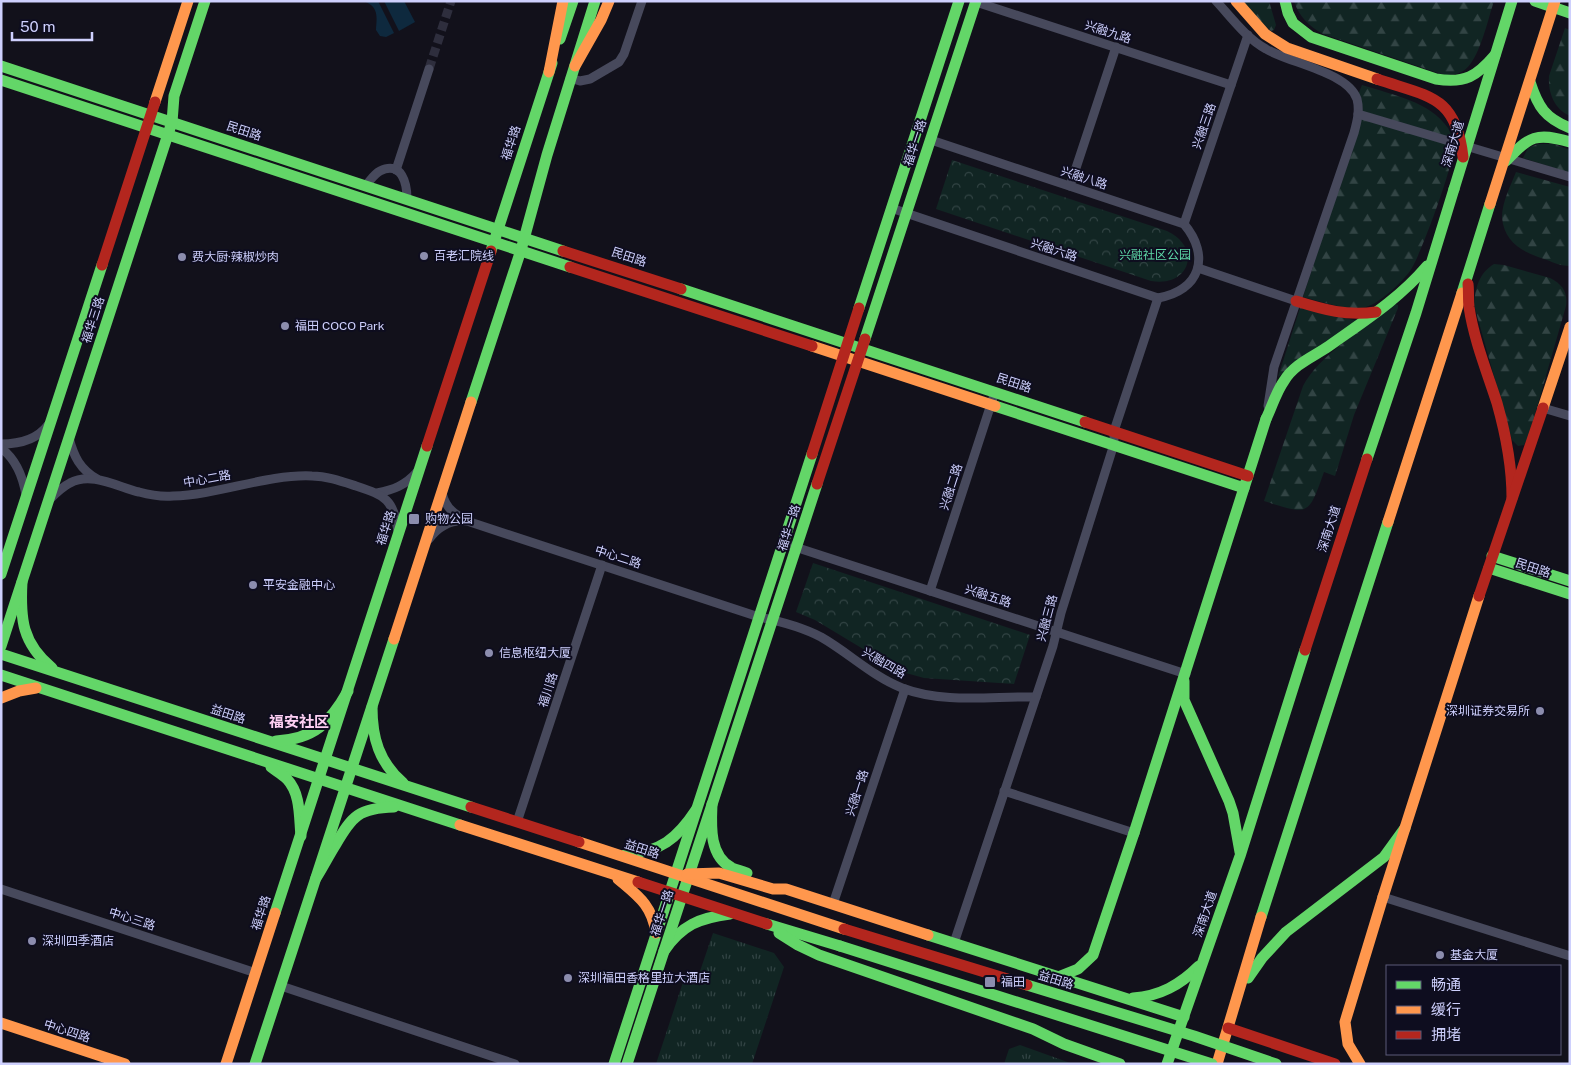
<svg xmlns="http://www.w3.org/2000/svg" width="1571" height="1065" font-family="'Public Sans','Noto Sans SC',sans-serif">
	<style>
		.grass { fill: url(#grass-tufts) }
		.forest { fill: url(#forest-firs) }
		.park { fill: url(#park-crowns) }
		.water { fill: #0e293e }
		.lines { fill: none; stroke-linecap: round; stroke-linejoin: round }
		.street-tunnel { stroke: #2e2e3d; stroke-width: 9; stroke-dasharray: 9 4.5; stroke-linecap: butt }
		.street { stroke: #47495c; stroke-width: 9 }
		.fast { stroke: #63d668; stroke-width: 11 }
		.slow { stroke: #ff974d; stroke-width: 11 }
		.jam { stroke: #b3261e; stroke-width: 11 }
		.fast-bridge { stroke: #63d668; stroke-width: 11 }
		.slow-bridge { stroke: #ff974d; stroke-width: 11 }
		.jam-bridge { stroke: #b3261e; stroke-width: 11 }
		.poi-dot { fill: #8c8dae; stroke: #0e0d1f; stroke-width: 2 }
		.labels { text-anchor: middle; stroke-width: 4; stroke-linejoin: round; paint-order: stroke }
		.street-label { font-size: 12px; fill: #ced0fd; stroke: #0e0d1f }
		.park-label { font-size: 12px; fill: #5ed9a7; stroke: #0e0d1f }
		.poi-label { font-size: 12px; fill: #ced0fd; stroke: #0e0d1f; text-anchor: start }
		.quarter-label { font-size: 15px; font-weight: bold; fill: #fdcff3; stroke: #0e0d1f }
	</style>
	<defs>
		<pattern id="grass-tufts" width="24" height="20" patternUnits="userSpaceOnUse" patternTransform="scale(1.25)"><rect width="24" height="20" fill="#112523"/><path d="M3 7l-1-3M5 7V3M7 7l1-3M15 17l-1-3M17 17v-4M19 17l1-3" fill="none" stroke="#324444"/></pattern>
		<pattern id="forest-firs" width="22" height="20" patternUnits="userSpaceOnUse" patternTransform="scale(1.25)"><rect width="22" height="20" fill="#112523"/><path d="M5 1l3.5 6h-7zM16 11l3.5 6h-7z" fill="#324444"/></pattern>
		<pattern id="park-crowns" width="20" height="18" patternUnits="userSpaceOnUse" patternTransform="scale(1.25)"><rect width="20" height="18" fill="#112523"/><path d="M2 6a3 3 0 1 1 6 0M12 15a3 3 0 1 1 6 0" fill="none" stroke="#324444"/></pattern>
	</defs>
	<rect width="100%" height="100%" fill="#12111b"/>
	<g class="grass">
		<polygon points="713,933 774,953 784,967 752,1064 656,1064 685,976 697,980"/>
		<polygon points="1020,1045 1073,1064 1004,1064 1009,1049"/>
	</g>
	<g class="forest">
		<polygon points="1238,1 1269,1 1276,25 1274,30 1271,31"/>
		<path d="M 1294,1 L 1494,1 C 1488,19 1479,62 1463,71 C 1457,75 1450,75 1444,75 L 1323,34 C 1309,26 1299,17 1294,1 Z"/>
		<path d="M 1565,28 L 1570,30 L 1570,116 C 1554,109 1548,93 1549,76 Z"/>
		<path d="M 1362,85 C 1393,95 1429,101 1448,128 C 1451,133 1453,141 1454,146 C 1455,161 1420,258 1410,271 C 1402,282 1380,303 1366,307 C 1349,312 1320,301 1303,297 L 1358,129 L 1358,95 Z"/>
		<polygon points="1538,144 1554,144 1570,150 1570,173 1523,158 1528,148"/>
		<path d="M 1516,172 L 1570,187 L 1570,266 C 1562,266 1554,263 1547,260 C 1525,253 1504,244 1502,217 C 1502,202 1511,185 1516,172 Z"/>
		<path d="M 1494,264 L 1504,265 L 1550,278 C 1562,284 1568,292 1566,306 L 1529,435 L 1524,445 L 1518,446 L 1512,440 L 1474,305 C 1475,288 1479,273 1494,264 Z"/>
		<path d="M 1395,304 L 1398,305 L 1398,308 L 1354,415 L 1335,476 L 1324,472 C 1308,517 1309,515 1264,501 L 1303,386 C 1319,355 1367,326 1395,304 Z"/>
		<polygon points="1300,308 1358,321 1278,377"/>
	</g>
	<g class="park">
		<path d="M 952,160 L 1167,231 C 1203,248 1189,288 1151,281 L 936,209 Z"/>
		<polygon points="813,563 1030,635 1014,684 924,678 906,673 888,664 815,620 796,612"/>
	</g>
	<g class="water">
		<path d="M 363,1 L 378,1 L 394,33 L 386,37 L 380,36 L 376,30 C 377,17 379,6 363,1 Z"/>
		<polygon points="384,1 404,1 415,22 399,31"/>
	</g>
	<g class="lines">
		<polyline class="street-tunnel" points="429,69 451,1"/>
		<g class="street">
			<path d="M 1216,1 C 1231,17 1246,38 1266,49 C 1289,63 1348,72 1357,99 C 1360,111 1357,122 1354,133 L 1274,367 L 1268,406"/>
			<polyline points="976,2 1231,85"/>
			<polyline points="570,78 580,81 590,79 619,62 624,54 642,1"/>
			<polyline points="1358,114 1570,177"/>
			<polyline points="396,170 429,69"/>
			<path d="M 366,185 C 370,181 374,174 380,171 C 402,160 407,184 407,199"/>
			<polyline points="1070,186 1116,47"/>
			<path d="M 891,208 L 1158,298 C 1200,291 1211,256 1184,224 L 931,140"/>
			<polyline points="1184,224 1248,35"/>
			<polyline points="1198,268 1296,301"/>
			<polyline points="1543,408 1570,416"/>
			<path d="M 69,438 C 74,457 80,469 97,479"/>
			<path d="M 1,444 C 19,444 37,440 48,425"/>
			<path d="M 1,448 C 17,460 23,477 26,495"/>
			<path d="M 377,493 C 393,490 406,485 417,472"/>
			<path d="M 442,493 C 446,509 455,515 470,522 L 759,617 C 779,621 802,627 821,637 C 849,653 872,676 902,688 C 944,704 992,696 1036,697"/>
			<path d="M 49,500 C 55,494 62,487 70,483 C 91,471 118,487 139,492 C 150,495 162,497 173,496 C 219,495 266,474 312,476 C 327,476 341,481 356,486 C 386,496 393,499 398,531"/>
			<path d="M 429,539 C 438,527 451,519 467,521"/>
			<polyline points="792,546 1186,674"/>
			<polyline points="930,591 995,392"/>
			<polyline points="1004,791 1134,833"/>
			<polyline points="517,822 602,565"/>
			<polyline points="1,889 256,973"/>
			<polyline points="1383,897 1570,956"/>
			<polyline points="833,904 905,689"/>
			<polyline points="954,943 1053,646 1061,613 1114,444 1114,431 1158,298"/>
			<polyline points="281,986 515,1064"/>
		</g>
		<g class="fast">
			<path d="M 1285,1 L 1288,13 L 1293,23 L 1311,37 L 1436,79 C 1465,84 1477,76 1495,55"/>
			<polyline points="1535,1 1570,13"/>
			<polyline points="560,39 573,1"/>
			<polyline points="1,66 563,251"/>
			<polyline points="1,80 570,267"/>
			<polyline points="491,251 552,63"/>
			<polyline points="681,289 1085,422"/>
			<polyline points="1462,293 1490,204"/>
			<polyline points="859,308 959,1"/>
			<polyline points="865,339 976,1"/>
			<polyline points="471,402 521,250 547,155 595,1"/>
			<polyline points="995,406 1244,488"/>
			<path d="M 1266,419 C 1272,407 1276,392 1284,381 C 1294,364 1313,357 1329,346 C 1364,321 1399,299 1427,266"/>
			<polyline points="1367,459 1416,313 1454,189"/>
			<polyline points="1492,556 1570,581"/>
			<polyline points="1489,568 1570,594"/>
			<polyline points="1,574 102,265"/>
			<path d="M 22,582 C 20,619 22,643 52,668"/>
			<polyline points="1,646 172,122 174,96 205,1"/>
			<polyline points="1,654 471,807"/>
			<polyline points="1,675 460,825"/>
			<polyline points="1184,681 1184,700 1229,801 1233,813 1240,852"/>
			<path d="M 372,707 C 372,738 379,762 403,783"/>
			<path d="M 276,741 C 314,739 330,723 348,691"/>
			<path d="M 271,767 C 276,771 282,774 287,779 C 301,794 299,817 301,836"/>
			<path d="M 712,804 C 711,826 709,856 732,868 C 737,870 742,871 747,873"/>
			<polyline points="1134,833 1266,419"/>
			<path d="M 625,855 C 660,852 677,839 696,810"/>
			<path d="M 316,878 C 323,867 329,855 336,844 C 352,816 359,808 394,807"/>
			<polyline points="275,913 427,446"/>
			<polyline points="1261,917 1388,522"/>
			<polyline points="767,924 840,946"/>
			<polyline points="779,933 798,945 819,955 1033,1029 1064,1044 1120,1064"/>
			<polyline points="928,935 1184,1017"/>
			<path d="M 664,951 C 682,925 699,918 730,914"/>
			<polyline points="1058,977 1078,969 1093,955 1134,833"/>
			<polyline points="1248,978 1262,958 1286,932 1384,857 1405,828"/>
			<path d="M 1133,998 C 1160,996 1180,985 1199,966"/>
			<polyline points="255,1064 394,639"/>
			<polyline points="614,1064 812,454"/>
			<polyline points="627,1064 817,484"/>
			<polyline points="1167,1064 1240,856 1305,650"/>
		</g>
		<g class="slow">
			<polyline points="575,66 601,20 609,1"/>
			<polyline points="549,72 563,1"/>
			<polyline points="155,102 188,1"/>
			<polyline points="812,346 995,406"/>
			<polyline points="1543,408 1570,327"/>
			<polyline points="1388,522 1462,293"/>
			<polyline points="394,639 471,402"/>
			<polyline points="1,698 19,691 36,688"/>
			<polyline points="460,825 638,882"/>
			<polyline points="579,842 844,929"/>
			<polyline points="687,874 719,873 773,889 786,889 928,935"/>
			<path d="M 618,879 C 638,896 652,905 656,933"/>
			<polyline points="1383,897 1479,596"/>
			<polyline points="1,1023 125,1064"/>
			<polyline points="226,1064 275,913"/>
			<polyline points="1217,1064 1261,917"/>
			<polyline points="1360,1064 1348,1044 1345,1022 1383,897"/>
		</g>
		<g class="jam">
			<polyline points="563,251 681,289"/>
			<polyline points="102,265 155,102"/>
			<polyline points="570,267 812,346"/>
			<path d="M 1468,284 C 1469,292 1468,299 1469,307 C 1474,340 1487,372 1497,403 C 1506,435 1512,465 1512,498"/>
			<path d="M 1296,301 C 1325,310 1346,316 1376,312"/>
			<polyline points="1085,422 1248,476"/>
			<polyline points="427,446 491,251"/>
			<polyline points="812,454 859,308"/>
			<polyline points="817,484 865,339"/>
			<polyline points="1479,596 1543,408"/>
			<polyline points="1305,650 1367,459"/>
			<polyline points="471,807 579,842"/>
			<polyline points="638,882 767,924"/>
			<polyline points="1228,1028 1335,1064"/>
		</g>
		<g class="fast-bridge">
			<path d="M 1530,82 C 1538,107 1545,118 1570,128"/>
			<path d="M 1506,161 C 1530,136 1536,132 1570,142"/>
			<polyline points="1454,189 1512,1"/>
			<polyline points="840,946 1212,1064"/>
			<polyline points="1027,985 1194,1036 1276,1064"/>
		</g>
		<g class="slow-bridge">
			<polyline points="1236,1 1265,34 1287,48 1377,79"/>
			<polyline points="1490,204 1555,1"/>
		</g>
		<g class="jam-bridge">
			<path d="M 1377,79 C 1429,97 1456,95 1463,157"/>
			<polyline points="844,929 1027,985"/>
		</g>
	</g>
	<g class="poi-dot">
		<circle cx="424" cy="256" r="5"/>
		<circle cx="182" cy="257" r="5"/>
		<circle cx="285" cy="326" r="5"/>
		<rect x="408" y="513" width="12" height="12" rx="2.5"/>
		<circle cx="253" cy="585" r="5"/>
		<circle cx="489" cy="653" r="5"/>
		<circle cx="1540" cy="711" r="5"/>
		<circle cx="32" cy="941" r="5"/>
		<circle cx="1440" cy="955" r="5"/>
		<circle cx="568" cy="978" r="5"/>
		<rect x="984" y="976" width="12" height="12" rx="2.5"/>
	</g>
	<g class="labels">
		<g class="street-label">
			<text transform="translate(1108 32) rotate(18)" y="4">兴融九路</text>
			<text transform="translate(1204 126) rotate(-71)" y="4">兴融三路</text>
			<text transform="translate(244 131) rotate(18)" y="4">民田路</text>
			<text transform="translate(511 143) rotate(-72)" y="4">福华路</text>
			<text transform="translate(915 143) rotate(-72)" y="4">福华一路</text>
			<text transform="translate(1453 144) rotate(-73)" y="4">深南大道</text>
			<text transform="translate(1084 178) rotate(18)" y="4">兴融八路</text>
			<text transform="translate(1054 250) rotate(18)" y="4">兴融六路</text>
			<text transform="translate(629 257) rotate(18)" y="4">民田路</text>
			<text transform="translate(93 320) rotate(-72)" y="4">福华三路</text>
			<text transform="translate(1014 383) rotate(18)" y="4">民田路</text>
			<text transform="translate(207 479) rotate(-10)" y="4">中心二路</text>
			<text transform="translate(951 487) rotate(-72)" y="4">兴融二路</text>
			<text transform="translate(386 528) rotate(-72)" y="4">福华路</text>
			<text transform="translate(789 528) rotate(-72)" y="4">福华一路</text>
			<text transform="translate(1329 529) rotate(-72)" y="4">深南大道</text>
			<text transform="translate(618 557) rotate(18)" y="4">中心二路</text>
			<text transform="translate(1533 568) rotate(18)" y="4">民田路</text>
			<text transform="translate(988 596) rotate(18)" y="4">兴融五路</text>
			<text transform="translate(1047 618) rotate(-75)" y="4">兴融三路</text>
			<text transform="translate(884 663) rotate(30)" y="4">兴融四路</text>
			<text transform="translate(548 690) rotate(-72)" y="4">福川路</text>
			<text transform="translate(228 714) rotate(18)" y="4">益田路</text>
			<text transform="translate(857 793) rotate(-72)" y="4">兴融一路</text>
			<text transform="translate(642 849) rotate(18)" y="4">益田路</text>
			<text transform="translate(261 913) rotate(-72)" y="4">福华路</text>
			<text transform="translate(662 913) rotate(-72)" y="4">福华一路</text>
			<text transform="translate(1205 914) rotate(-71)" y="4">深南大道</text>
			<text transform="translate(132 919) rotate(18)" y="4">中心三路</text>
			<text transform="translate(1056 980) rotate(17)" y="4">益田路</text>
			<text transform="translate(67 1031) rotate(18)" y="4">中心四路</text>
		</g>
		<g class="park-label">
			<text x="1155" y="259">兴融社区公园</text>
		</g>
		<g class="poi-label">
			<text x="434" y="260">百老汇院线</text>
			<text x="192" y="261">费大厨·辣椒炒肉</text>
			<text x="295" y="330">福田 COCO Park</text>
			<text x="425" y="523">购物公园</text>
			<text x="263" y="589">平安金融中心</text>
			<text x="499" y="657">信息枢纽大厦</text>
			<text x="1530" y="715" text-anchor="end">深圳证券交易所</text>
			<text x="42" y="945">深圳四季酒店</text>
			<text x="1450" y="959">基金大厦</text>
			<text x="578" y="982">深圳福田香格里拉大酒店</text>
			<text x="1001" y="986">福田</text>
		</g>
		<g class="quarter-label">
			<text x="299" y="727">福安社区</text>
		</g>
	</g>
	<rect width="1571" height="1065" fill="none" stroke="#ced0fd" stroke-width="5"/>
	<rect x="1386" y="965" width="175" height="90" fill="#0e0d1f" stroke="#5b5b78"/>
	<rect x="1396" y="981" width="25" height="8" fill="#63d668" stroke="#5b5b78"/>
	<text x="1431" y="990" font-size="15" fill="#ced0fd">畅通</text>
	<rect x="1396" y="1006" width="25" height="8" fill="#ff974d" stroke="#5b5b78"/>
	<text x="1431" y="1015" font-size="15" fill="#ced0fd">缓行</text>
	<rect x="1396" y="1031" width="25" height="8" fill="#b3261e" stroke="#5b5b78"/>
	<text x="1431" y="1040" font-size="15" fill="#ced0fd">拥堵</text>
	<path d="M12 32v8h80v-8" fill="none" stroke="#ced0fd" stroke-width="2.5"/>
	<text x="20" y="32" font-size="15" fill="#ced0fd" stroke="#0e0d1f" stroke-width="4" paint-order="stroke">50 m</text>
</svg>
